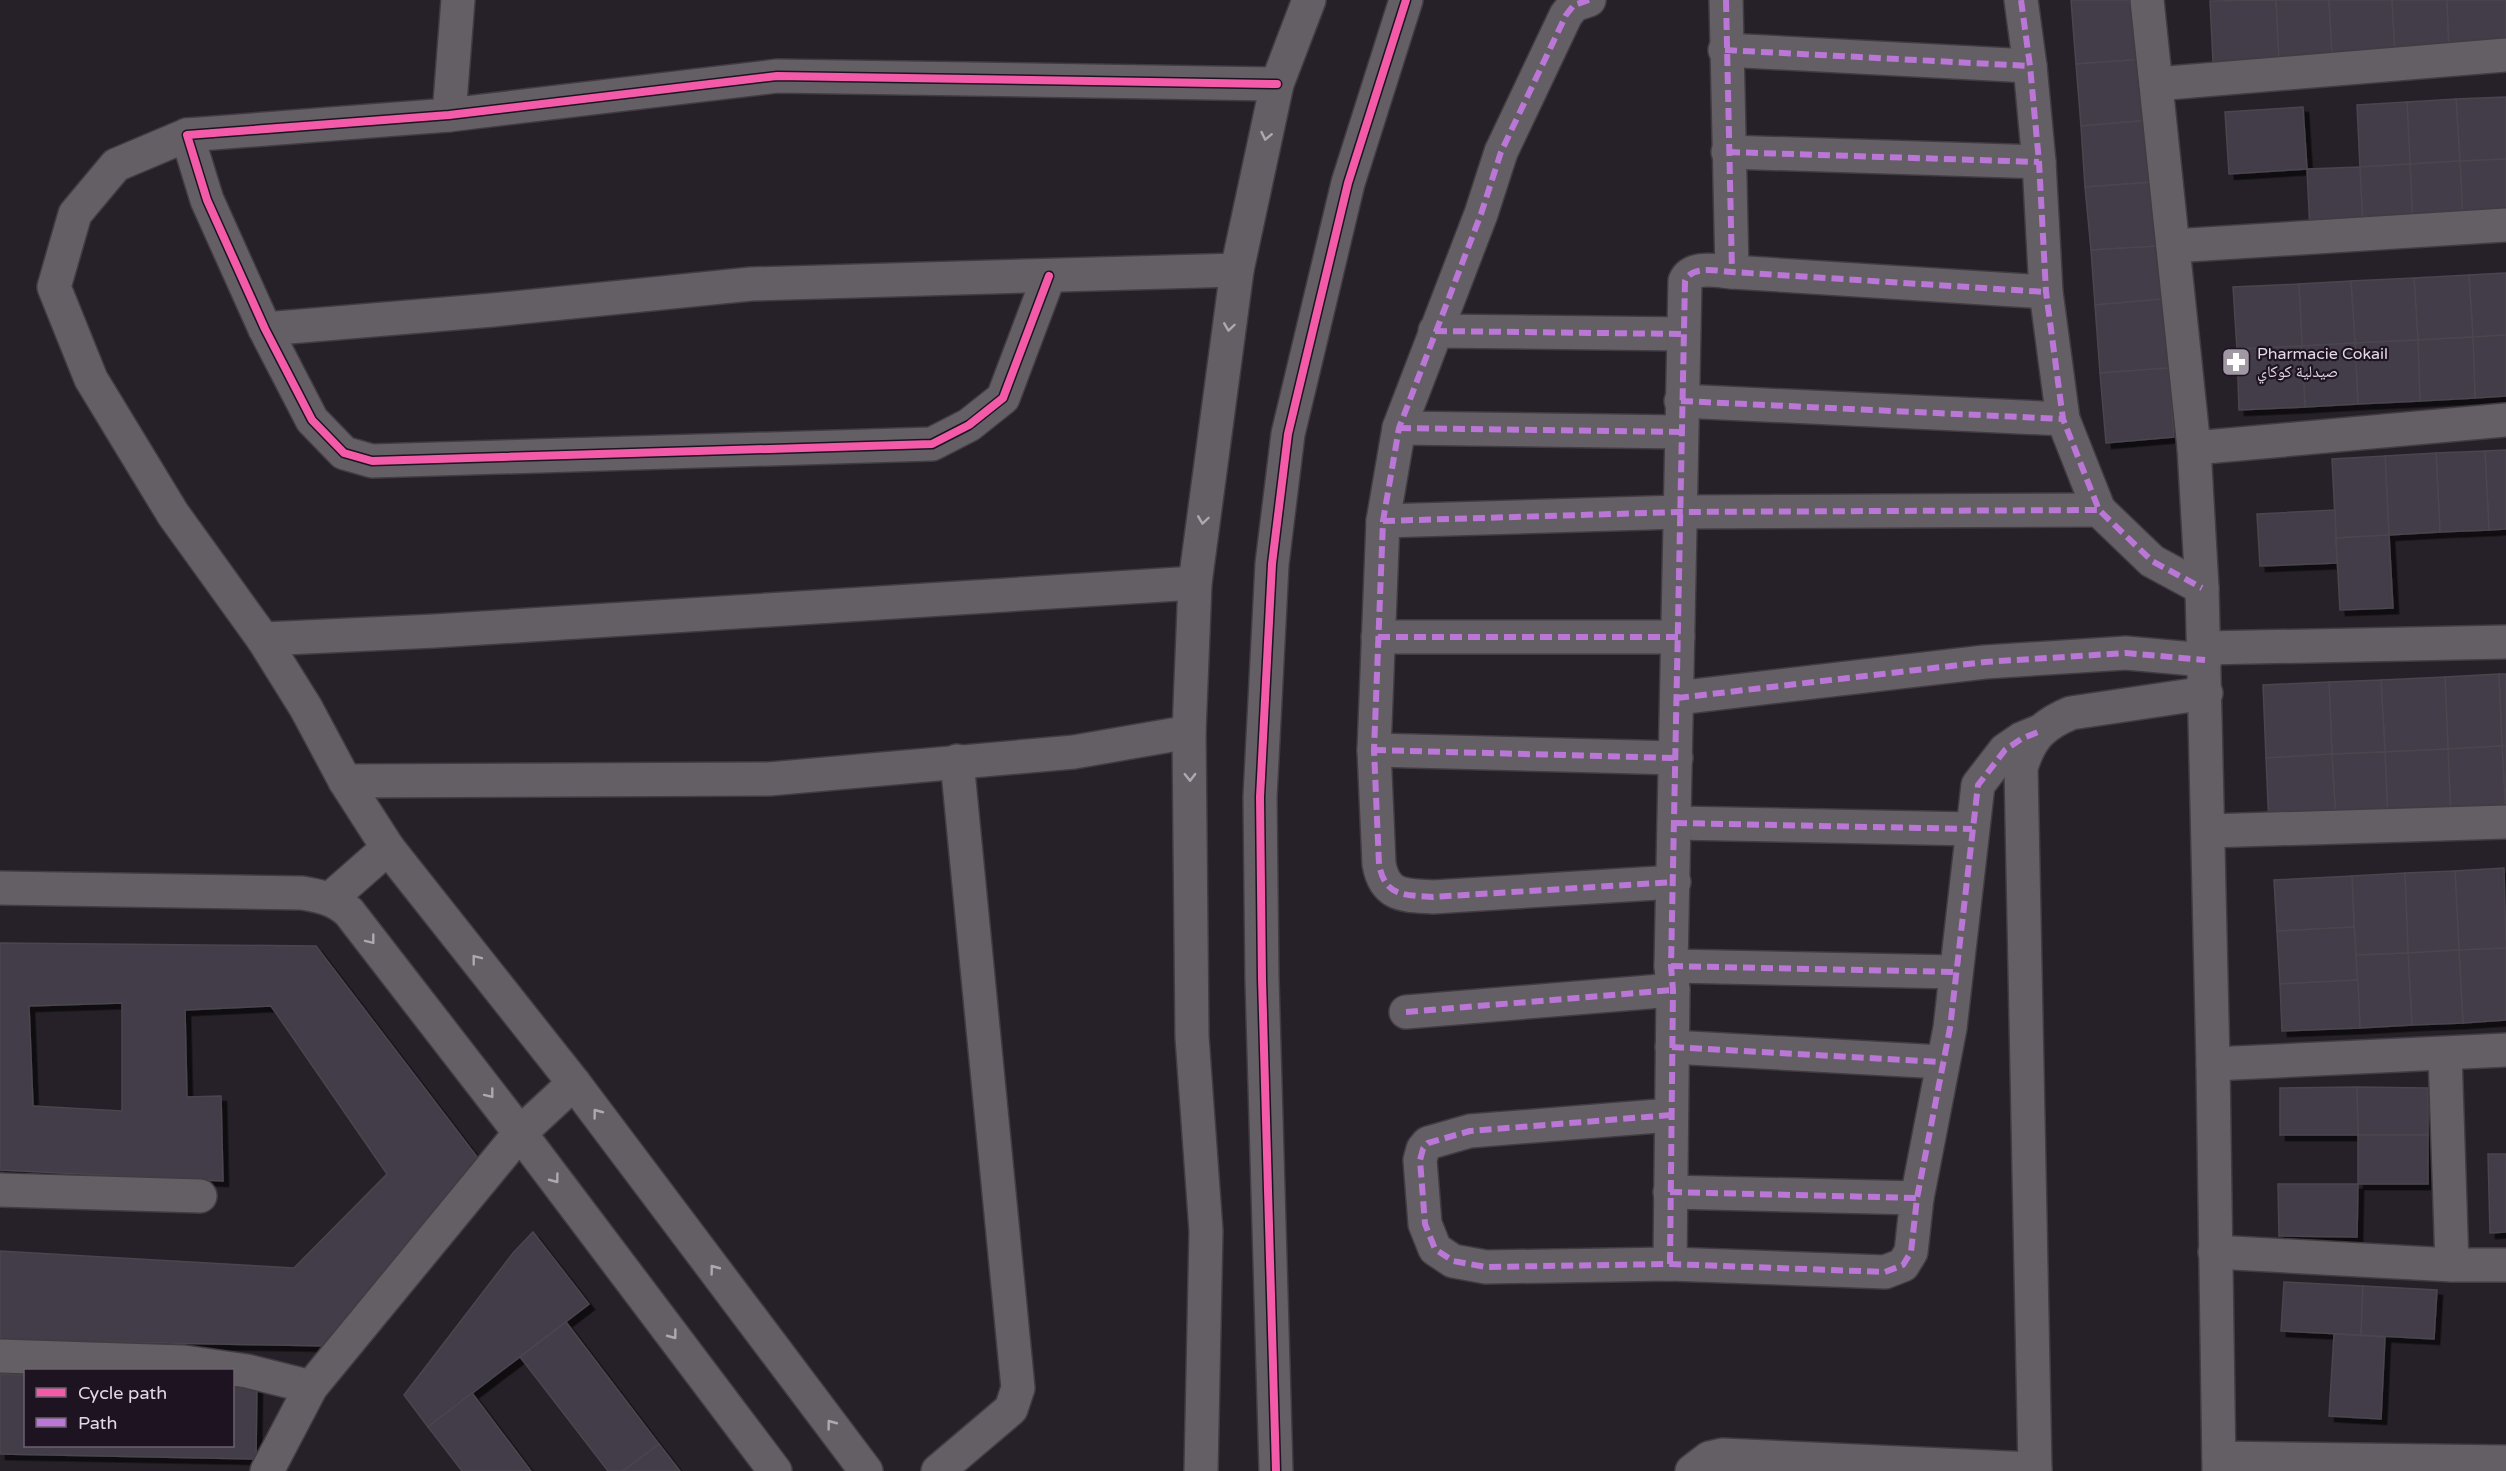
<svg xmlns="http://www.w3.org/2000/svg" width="2506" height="1471" font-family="'Varela Round','Noto Naskh Arabic',sans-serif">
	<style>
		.building { fill: #423c48; stroke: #4a464e; stroke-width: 1.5; fill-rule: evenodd; filter: url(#shadow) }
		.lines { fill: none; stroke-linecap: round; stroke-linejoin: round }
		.minor-casing { stroke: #413b42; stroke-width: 36 }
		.minor { stroke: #635f65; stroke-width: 33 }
		.quiet { stroke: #ba77d6; stroke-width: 6; stroke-dasharray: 12 6; stroke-linecap: butt }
		.cycleway-casing { stroke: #1e1321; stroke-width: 11 }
		.cycleway { stroke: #f35aa7; stroke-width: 8 }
		.oneway { stroke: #afa8b1 }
		.labels { text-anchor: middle; stroke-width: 4.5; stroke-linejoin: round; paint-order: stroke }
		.poi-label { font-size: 16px; fill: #e1d9e4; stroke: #1e1321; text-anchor: start }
	</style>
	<defs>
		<filter id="shadow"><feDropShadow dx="5.5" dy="5.5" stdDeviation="0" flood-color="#0009"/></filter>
	</defs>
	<rect width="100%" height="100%" fill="#262028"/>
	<g class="building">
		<polygon points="2071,0 2140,0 2145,59 2076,64"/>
		<polygon points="2276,0 2279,59 2213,62 2210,1"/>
		<polygon points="2276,0 2329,0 2332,56 2279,59"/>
		<polygon points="2329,0 2392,0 2395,53 2332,56"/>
		<polygon points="2392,0 2447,0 2449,50 2395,53"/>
		<polygon points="2447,0 2506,0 2506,47 2449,50"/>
		<polygon points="2145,59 2150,120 2081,126 2076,64"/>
		<polygon points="2506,97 2506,159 2460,161 2456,99"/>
		<polygon points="2456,99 2460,161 2410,164 2407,102"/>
		<polygon points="2407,102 2410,164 2360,167 2357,105"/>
		<polygon points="2303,107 2307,169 2229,174 2225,112"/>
		<polygon points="2150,120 2154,182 2085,187 2081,126"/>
		<polygon points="2506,159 2506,220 2463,223 2460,161"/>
		<polygon points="2460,161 2463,223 2413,225 2410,164"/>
		<polygon points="2410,164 2413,225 2363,228 2360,167"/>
		<polygon points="2360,167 2363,228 2310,231 2307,169"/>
		<polygon points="2154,182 2159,246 2091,250 2085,187"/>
		<polygon points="2159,246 2163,299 2095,305 2091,250"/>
		<polygon points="2506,273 2506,335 2473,337 2469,275"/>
		<polygon points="2469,275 2473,337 2418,340 2414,278"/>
		<polygon points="2414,278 2418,340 2355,343 2351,281"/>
		<polygon points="2351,281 2355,343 2302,346 2299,284"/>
		<polygon points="2299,284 2302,346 2237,349 2233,287"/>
		<polygon points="2163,299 2169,368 2100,373 2095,305"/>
		<polygon points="2506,335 2506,396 2475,398 2473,337"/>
		<polygon points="2473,337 2475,398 2420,401 2418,340"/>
		<polygon points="2418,340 2420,401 2358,404 2355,343"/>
		<polygon points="2355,343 2358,404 2305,407 2302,346"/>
		<polygon points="2302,346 2305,407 2239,410 2237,349"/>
		<polygon points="2169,368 2174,437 2106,443 2100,373"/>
		<polygon points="2506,450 2506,529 2489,530 2485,451"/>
		<polygon points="2485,451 2489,530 2440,532 2436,453"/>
		<polygon points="2436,453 2440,532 2389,535 2385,456"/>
		<polygon points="2385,456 2389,535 2336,538 2332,459"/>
		<polygon points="2335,510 2337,563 2260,566 2257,514"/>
		<polygon points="2389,535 2393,608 2340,610 2336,538"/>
		<polygon points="2499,674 2506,674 2506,746 2502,746"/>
		<polygon points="2499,674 2502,746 2448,749 2445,677"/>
		<polygon points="2445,677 2448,749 2385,752 2381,680"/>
		<polygon points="2381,680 2385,752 2332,754 2329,682"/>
		<polygon points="2329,682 2332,754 2266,758 2263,685"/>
		<polygon points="2502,746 2506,746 2506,815"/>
		<polygon points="2502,746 2506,815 2451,818 2448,749"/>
		<polygon points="2448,749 2451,818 2388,821 2385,752"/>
		<polygon points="2385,752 2388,821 2336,823 2332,754"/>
		<polygon points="2332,754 2336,823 2269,826 2266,758"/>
		<polygon points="2504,868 2506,948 2459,950 2455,871"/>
		<polygon points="2455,871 2459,950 2408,953 2405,873"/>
		<polygon points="2405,873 2408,953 2356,955 2352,876"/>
		<polygon points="2352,876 2354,927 2277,931 2274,880"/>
		<polygon points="2354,927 2358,980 2280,984 2277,931"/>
		<path d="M 0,943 L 316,946 L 484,1166 L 330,1346 L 0,1340 L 0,1251 L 294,1268 L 387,1174 L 271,1006 L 185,1010 L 187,1097 L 221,1096 L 223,1181 L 0,1170 ZM 122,1003 L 122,1111 L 33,1106 L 29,1006 Z"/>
		<polygon points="2506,948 2506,1020 2463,1023 2459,950"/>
		<polygon points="2459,950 2463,1023 2412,1025 2408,953"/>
		<polygon points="2408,953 2412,1025 2360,1028 2356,955"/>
		<polygon points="2358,980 2360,1028 2282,1031 2280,984"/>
		<polygon points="2357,1087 2428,1088 2428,1135 2358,1135"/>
		<polygon points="2357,1087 2358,1135 2280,1135 2280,1088"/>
		<rect x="2358" y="1135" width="70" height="49"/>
		<polygon points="2488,1154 2506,1154 2506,1232 2490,1233"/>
		<polygon points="2278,1184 2358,1184 2357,1237 2279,1236"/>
		<polygon points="533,1232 589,1304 428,1427 404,1395 513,1253"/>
		<polygon points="2284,1282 2363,1286 2361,1335 2281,1331"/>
		<polygon points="2363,1286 2437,1290 2434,1339 2361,1335"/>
		<polygon points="566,1322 659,1444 623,1471 608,1471 520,1357"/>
		<polygon points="2334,1334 2385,1337 2381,1419 2329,1416"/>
		<polygon points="0,1374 26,1375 26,1446 232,1446 232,1378 257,1379 256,1459 0,1454"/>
		<polygon points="472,1393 531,1471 462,1471 428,1427"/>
		<polygon points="659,1444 680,1471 623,1471"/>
	</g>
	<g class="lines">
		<g class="minor-casing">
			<g id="minor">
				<path d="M 1589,0 L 1574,5 L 1566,15 L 1501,152 L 1481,214 L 1399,428 L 1383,521 L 1374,750 L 1379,864 C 1385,897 1404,895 1433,897 L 1674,882"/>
				<polyline points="1726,0 1732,272"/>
				<polyline points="2021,0 2030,66 2039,162 2046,292 2063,419 2099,510 2152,561 2202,588"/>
				<polyline points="2147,0 2194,448 2202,588 2213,1064 2219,1471"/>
				<polyline points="1725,50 2030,66"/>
				<polyline points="2156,84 2506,55"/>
				<polyline points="449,115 458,0"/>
				<polyline points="187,135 116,165 75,214 54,287 91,379 173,514 263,639 306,708 345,781 388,848 330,899"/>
				<polyline points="1728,152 2039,162"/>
				<polyline points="2173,246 2506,225"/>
				<polyline points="1049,276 1003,398 969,425 932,444 372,461 344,453 312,420 265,329 207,200 187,135 449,115 777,76 1277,84"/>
				<polyline points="265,329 493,310 751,284 1237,270"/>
				<polyline points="1435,331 1682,334"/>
				<polyline points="1681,401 2063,419"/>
				<polyline points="1399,428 1681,432"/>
				<polyline points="2194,448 2506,420"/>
				<polyline points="1383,521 1679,512 2099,510"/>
				<polyline points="1378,637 1678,637"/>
				<polyline points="263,639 435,631 1195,583"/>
				<polyline points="2205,648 2506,642"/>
				<polyline points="1677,698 1985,662 2126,653 2205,660"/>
				<polyline points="1374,750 1676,758"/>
				<polyline points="345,781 769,779 1074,752 1189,732"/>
				<polyline points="1675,823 1972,829"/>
				<polyline points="2208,831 2506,822"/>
				<polyline points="388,848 574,1083 866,1471"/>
				<path d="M 0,888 L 302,893 C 320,896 335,899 349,912 L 520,1133 L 775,1471"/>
				<polyline points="1671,966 1955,972"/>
				<polyline points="1406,1012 1673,990"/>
				<polyline points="1672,1047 1942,1062"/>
				<polyline points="2445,1054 2452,1265"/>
				<polyline points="2213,1064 2506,1050"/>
				<polyline points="1671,1115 1470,1131 1428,1143 1423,1149 1420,1160 1425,1224 1435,1249 1453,1261 1486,1267 1670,1264 1885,1272 1903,1265 1911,1252 1917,1198 1950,1028 1978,785 2005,750 2021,739 2038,732"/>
				<polyline points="0,1190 200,1196"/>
				<polyline points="1670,1192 1917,1198"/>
				<polyline points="2215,1252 2452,1265 2506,1265"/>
				<path d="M 1670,1264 L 1673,990 L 1671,966 L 1685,281 C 1692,265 1717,271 1732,272 L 2046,292"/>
				<polyline points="0,1356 184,1362 247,1371 311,1387"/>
				<polyline points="2219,1458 2506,1462"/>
				<path d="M 2035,1469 L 2021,768 C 2030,738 2042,725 2071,713 L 2206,693"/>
				<polyline points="267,1471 311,1387 520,1133 574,1083"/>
				<polyline points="938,1471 1011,1409 1018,1388 957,761"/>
				<polyline points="1201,1471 1206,1231 1192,1037 1189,732 1195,583 1237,270 1277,84 1309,0"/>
				<polyline points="1276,1471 1262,979 1260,797 1272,564 1288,434 1348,183 1406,0"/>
				<polyline points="1692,1471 1709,1458 1722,1455 2035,1469 2035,1471"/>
			</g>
		</g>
		<use href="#minor" class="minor"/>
		<g class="quiet">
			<path d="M 1589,0 L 1574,5 L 1566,15 L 1501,152 L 1481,214 L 1399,428 L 1383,521 L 1374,750 L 1379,864 C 1385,897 1404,895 1433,897 L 1674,882"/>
			<polyline points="1726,0 1732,272"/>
			<polyline points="2021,0 2030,66 2039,162 2046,292 2063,419 2099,510 2152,561 2202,588"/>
			<polyline points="1725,50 2030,66"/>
			<polyline points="1728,152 2039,162"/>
			<polyline points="1435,331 1682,334"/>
			<polyline points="1681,401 2063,419"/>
			<polyline points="1399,428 1681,432"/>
			<polyline points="1383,521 1679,512 2099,510"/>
			<polyline points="1378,637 1678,637"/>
			<polyline points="1677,698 1985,662 2126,653 2205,660"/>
			<polyline points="1374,750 1676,758"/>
			<polyline points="1675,823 1972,829"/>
			<polyline points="1671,966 1955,972"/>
			<polyline points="1406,1012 1673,990"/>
			<polyline points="1672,1047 1942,1062"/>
			<polyline points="1671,1115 1470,1131 1428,1143 1423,1149 1420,1160 1425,1224 1435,1249 1453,1261 1486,1267 1670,1264 1885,1272 1903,1265 1911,1252 1917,1198 1950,1028 1978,785 2005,750 2021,739 2038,732"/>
			<polyline points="1670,1192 1917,1198"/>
			<path d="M 1670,1264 L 1673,990 L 1671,966 L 1685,281 C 1692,265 1717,271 1732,272 L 2046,292"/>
		</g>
		<g class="cycleway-casing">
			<g id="cycleway">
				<polyline points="1049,276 1003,398 969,425 932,444 372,461 344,453 312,420 265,329 207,200 187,135 449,115 777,76 1277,84"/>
				<polyline points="1276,1471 1262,979 1260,797 1272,564 1288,434 1348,183 1406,0"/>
			</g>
		</g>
		<use href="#cycleway" class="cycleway"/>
	</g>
	<defs><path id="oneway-chevron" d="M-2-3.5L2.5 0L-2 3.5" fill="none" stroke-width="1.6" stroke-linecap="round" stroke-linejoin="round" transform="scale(1.5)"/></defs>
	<g class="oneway">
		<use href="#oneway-chevron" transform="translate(1266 136) rotate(102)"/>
		<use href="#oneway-chevron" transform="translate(1229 327) rotate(98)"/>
		<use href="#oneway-chevron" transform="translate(1203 520) rotate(98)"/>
		<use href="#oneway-chevron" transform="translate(1190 777) rotate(89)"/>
		<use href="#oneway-chevron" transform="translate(371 940) rotate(52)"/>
		<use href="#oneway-chevron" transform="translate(476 959) rotate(-128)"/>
		<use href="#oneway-chevron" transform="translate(490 1094) rotate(52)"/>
		<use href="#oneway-chevron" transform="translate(597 1113) rotate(-127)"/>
		<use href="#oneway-chevron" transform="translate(555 1179) rotate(53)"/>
		<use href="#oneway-chevron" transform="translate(714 1269) rotate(-127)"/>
		<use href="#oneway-chevron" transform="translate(673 1335) rotate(53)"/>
		<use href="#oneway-chevron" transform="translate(831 1424) rotate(-127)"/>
	</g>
	<defs>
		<g id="pharmacy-square" transform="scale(1.5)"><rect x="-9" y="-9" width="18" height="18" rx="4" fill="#a098a2" stroke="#1e1321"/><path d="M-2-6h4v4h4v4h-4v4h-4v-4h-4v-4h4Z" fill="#fff"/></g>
	</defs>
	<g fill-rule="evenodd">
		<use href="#pharmacy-square" x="2236" y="362"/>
	</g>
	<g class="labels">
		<g class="poi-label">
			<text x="2257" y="359">Pharmacie Cokail<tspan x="2257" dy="18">صيدلية كوكاي</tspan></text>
		</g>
	</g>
	<rect x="24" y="1369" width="210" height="78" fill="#1e1321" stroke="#6c626f" stroke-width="1.5"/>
	<rect x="36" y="1388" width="30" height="9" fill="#f35aa7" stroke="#6c626f" stroke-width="1.5"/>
	<text x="78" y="1399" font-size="18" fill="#e1d9e4">Cycle path</text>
	<rect x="36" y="1418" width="30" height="9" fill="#ba77d6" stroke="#6c626f" stroke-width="1.5"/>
	<text x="78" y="1429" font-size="18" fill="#e1d9e4">Path</text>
</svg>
